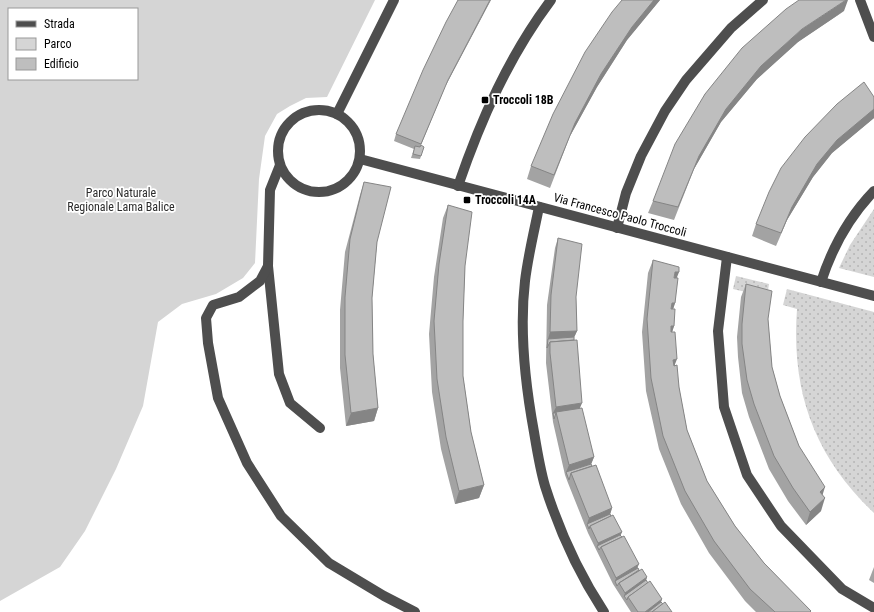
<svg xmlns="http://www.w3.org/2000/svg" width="874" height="612" font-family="'Roboto Condensed',sans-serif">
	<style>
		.grass { fill: url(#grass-dots) }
		.park { fill: #d5d5d5; fill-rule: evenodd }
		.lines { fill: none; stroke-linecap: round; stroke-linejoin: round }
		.minor { stroke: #4e4e4e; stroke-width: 10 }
		.wall { fill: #a3a3a3 }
		.shaded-wall { fill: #858585 }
		.building { fill: #bebebe; stroke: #858585 }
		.poi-dot { fill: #000; stroke: #fff; stroke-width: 1.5 }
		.labels { text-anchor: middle; stroke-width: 3.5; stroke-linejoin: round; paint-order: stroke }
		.poi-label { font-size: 12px; font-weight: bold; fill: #000; stroke: #fff; text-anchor: start }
		.park-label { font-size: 12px; fill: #2c2c2c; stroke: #fff }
		.street-label { font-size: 12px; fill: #000; stroke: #fff }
	</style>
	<defs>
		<pattern id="grass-dots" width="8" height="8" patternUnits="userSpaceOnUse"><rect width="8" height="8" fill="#d5d5d5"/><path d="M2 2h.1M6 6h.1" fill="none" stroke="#b5b5b5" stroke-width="1.8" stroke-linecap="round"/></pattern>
	</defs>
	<rect width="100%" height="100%" fill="#fff"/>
	<g class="grass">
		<polygon points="874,209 874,277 839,268 850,245"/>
		<polygon points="736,276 769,284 767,297 733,289"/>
		<path d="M 787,289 L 874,312 L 874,513 C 814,456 791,392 797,309 L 783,305 Z"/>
	</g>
	<path class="park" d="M 0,0 L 375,0 L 327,97 L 306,98 L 290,106 L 277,114 L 265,136 L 259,179 L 255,263 L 243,278 L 216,294 L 182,304 L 158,322 L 143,406 L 116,469 L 85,531 L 60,567 L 0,601 ZM 9,9 L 137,9 L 137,79 L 9,79 Z"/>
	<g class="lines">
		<g class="minor">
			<polyline points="860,0 874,37"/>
			<circle cx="319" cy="151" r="41"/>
			<polyline points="337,114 394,0"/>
			<polyline points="360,159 874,296"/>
			<polyline points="280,165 270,190 268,266 279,374 290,403 320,428"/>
			<path d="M 458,186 C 481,119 509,56 551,0"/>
			<path d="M 539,207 C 534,232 528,256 525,281 C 519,332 525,383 534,432 C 537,450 540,469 545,486 C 559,530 579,574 604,612"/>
			<polyline points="617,228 626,193 641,156 665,111 686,80 731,28 763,0"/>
			<polyline points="727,257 718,331 724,407 747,475 781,526 842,589 874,608"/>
			<polyline points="268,266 260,281 239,297 213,305 206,318 208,343 218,398 247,463 281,516 329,563 384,596 415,612"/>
			<path d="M 821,282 C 832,248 849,217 874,191"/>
		</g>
	</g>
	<g class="wall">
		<polygon points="622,0 660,0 627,40 597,87 570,136 550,188 527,179 531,166"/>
		<polygon points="844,11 798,42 757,79 721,122 694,169 674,220 648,213 653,201 705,94"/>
		<polygon points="445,87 421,145 421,156 420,159 411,158 414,149 394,141 396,134"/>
		<polygon points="874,97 874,118 832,153 813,177 787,220 776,246 752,236 756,224"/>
		<polygon points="364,182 377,242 372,298 373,354 378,408 374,421 346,426 340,368 340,310 345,252 360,195"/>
		<polygon points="448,205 465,266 463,321 463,376 471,432 484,485 479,498 455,504 441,449 432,392 429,334 434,277 443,218"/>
		<polygon points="558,238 576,297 577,331 574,337 580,409 594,457 591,464 592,466 612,508 610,514 611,516 622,532 620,535 638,568 639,570 647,577 646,580 648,583 662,599 661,602 663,604 672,612 631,612 613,584 588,533 568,483 565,475 553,422 546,363 547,305 555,248"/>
		<polygon points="653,260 677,278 675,303 673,309 674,326 672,332 675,366 687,430 707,481 735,526 764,563 811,612 756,612 745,601 709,553 681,504 659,449 646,391 642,332 648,273"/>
		<polygon points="746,284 768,319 772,367 780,396 799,446 822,495 821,511 806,525 788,501 769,469 749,417 742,393 738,357 737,337 741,297"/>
		<polygon points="874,567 874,583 869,580"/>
	</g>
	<g class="shaded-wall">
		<polygon points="490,0 491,0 445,87 418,151 448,80"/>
		<polygon points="654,0 660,0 627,40 597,87 570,136 550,188 575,123 601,74 632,27"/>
		<polygon points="846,0 848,0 844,11 798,42 757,79 721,122 694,169 674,220 699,156 726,109 761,66 802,29"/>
		<polygon points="874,109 874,118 832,153 813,177 787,220 776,246 792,207 817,164 837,140"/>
		<polygon points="675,272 679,272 674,285"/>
		<polygon points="672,303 675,303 671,316"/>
		<polygon points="671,326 674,326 670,339"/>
		<polygon points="577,331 573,340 548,339 550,332"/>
		<polygon points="677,359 672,372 673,360"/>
		<polygon points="582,403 578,413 553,413 556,407"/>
		<polygon points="378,408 374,421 346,426 351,413"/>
		<polygon points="594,457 590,467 566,472 569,465"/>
		<polygon points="484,485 479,498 455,504 459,491"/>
		<polygon points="825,487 821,500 820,492"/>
		<polygon points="825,498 821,511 806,525 810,512"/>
		<polygon points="612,508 609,518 587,524 589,518"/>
		<polygon points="622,532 619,539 597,546 596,550 598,543"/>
		<polygon points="639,564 636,571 615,581 616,578"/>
		<polygon points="647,577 645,584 624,596 625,593"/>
		<polygon points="662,599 660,605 651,612 645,612"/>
	</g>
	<g class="building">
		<polygon points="458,0 490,0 448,80 421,144 396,134 423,70 446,22"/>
		<polygon points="622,0 654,0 632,27 601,74 575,123 554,175 531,166 553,114 585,52 612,12"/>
		<polygon points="799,0 846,0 802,29 761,66 726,109 699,156 678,207 653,201 675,144 705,94 742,48 786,9"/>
		<polygon points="864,82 874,97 874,109 837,140 817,164 792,207 781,233 756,224 769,192 781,168 805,137 837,104"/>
		<polygon points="421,145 424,147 421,156 413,154 415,146 420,147"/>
		<polygon points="364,182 391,187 377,242 372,298 373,354 378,408 351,413 345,355 345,297 350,239"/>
		<polygon points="448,205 472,212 465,266 463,321 463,376 471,432 484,485 459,491 446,437 437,379 434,321 439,264"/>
		<polygon points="558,238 582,244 576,297 577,331 550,332 551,295"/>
		<polygon points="653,260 679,267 679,272 675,272 674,278 678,278 675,303 672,303 671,309 675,309 674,326 671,326 671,332 675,332 677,359 673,360 674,366 677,365 679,387 687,430 707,481 735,526 764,563 811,611 810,612 775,612 750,589 714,541 685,491 663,436 651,378 647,319"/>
		<polygon points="746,284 772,291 768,319 772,367 780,396 799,446 825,487 820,492 825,498 810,512 793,488 774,456 754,404 747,380 742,344 742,324"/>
		<polygon points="574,337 574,340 550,342 547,348 548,339"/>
		<polygon points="577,340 582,403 556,407 550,353 550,342"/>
		<polygon points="582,408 594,457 569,465 556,412"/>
		<polygon points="553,413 556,413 554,419"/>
		<polygon points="591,464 592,466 571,473 569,480 566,472"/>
		<polygon points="596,465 612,508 589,518 571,473"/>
		<polygon points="610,514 611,516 590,526 589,529 587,524"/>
		<polygon points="613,515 622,532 598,543 590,526"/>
		<polygon points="620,535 622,537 601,547 599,550 597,546"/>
		<polygon points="624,536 639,564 616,578 601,547"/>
		<polygon points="638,568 639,570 619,583 617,586 615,581"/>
		<polygon points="642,569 647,577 625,593 619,583"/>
		<polygon points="646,580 648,583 628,597 627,600 624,596"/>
		<polygon points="650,581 662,599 645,612 638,612 628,597"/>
		<polygon points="661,602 663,604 652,612 648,612"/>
		<polygon points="665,602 672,612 652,612"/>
	</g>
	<g class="poi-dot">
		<rect x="481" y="96" width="8" height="8" rx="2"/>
		<rect x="463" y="196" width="8" height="8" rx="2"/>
	</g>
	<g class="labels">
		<g class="poi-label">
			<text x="493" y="104">Troccoli 18B</text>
			<text x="475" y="204">Troccoli 14A</text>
		</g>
		<g class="park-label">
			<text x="121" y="197">Parco Naturale<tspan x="121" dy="14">Regionale Lama Balice</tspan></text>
		</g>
		<g class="street-label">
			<text transform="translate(620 215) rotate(15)" y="4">Via Francesco Paolo Troccoli</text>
		</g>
	</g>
	<rect x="8" y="8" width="130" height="72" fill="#ffffff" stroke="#999999"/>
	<rect x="16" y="21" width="20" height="6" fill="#4e4e4e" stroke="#999999"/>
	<text x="44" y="28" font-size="12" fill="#000000">Strada</text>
	<rect x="16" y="38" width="20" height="12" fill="#d5d5d5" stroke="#999999"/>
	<text x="44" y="48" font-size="12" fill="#000000">Parco</text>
	<rect x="16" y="58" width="20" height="12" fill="#bebebe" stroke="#999999"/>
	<text x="44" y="68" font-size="12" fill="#000000">Edificio</text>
</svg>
